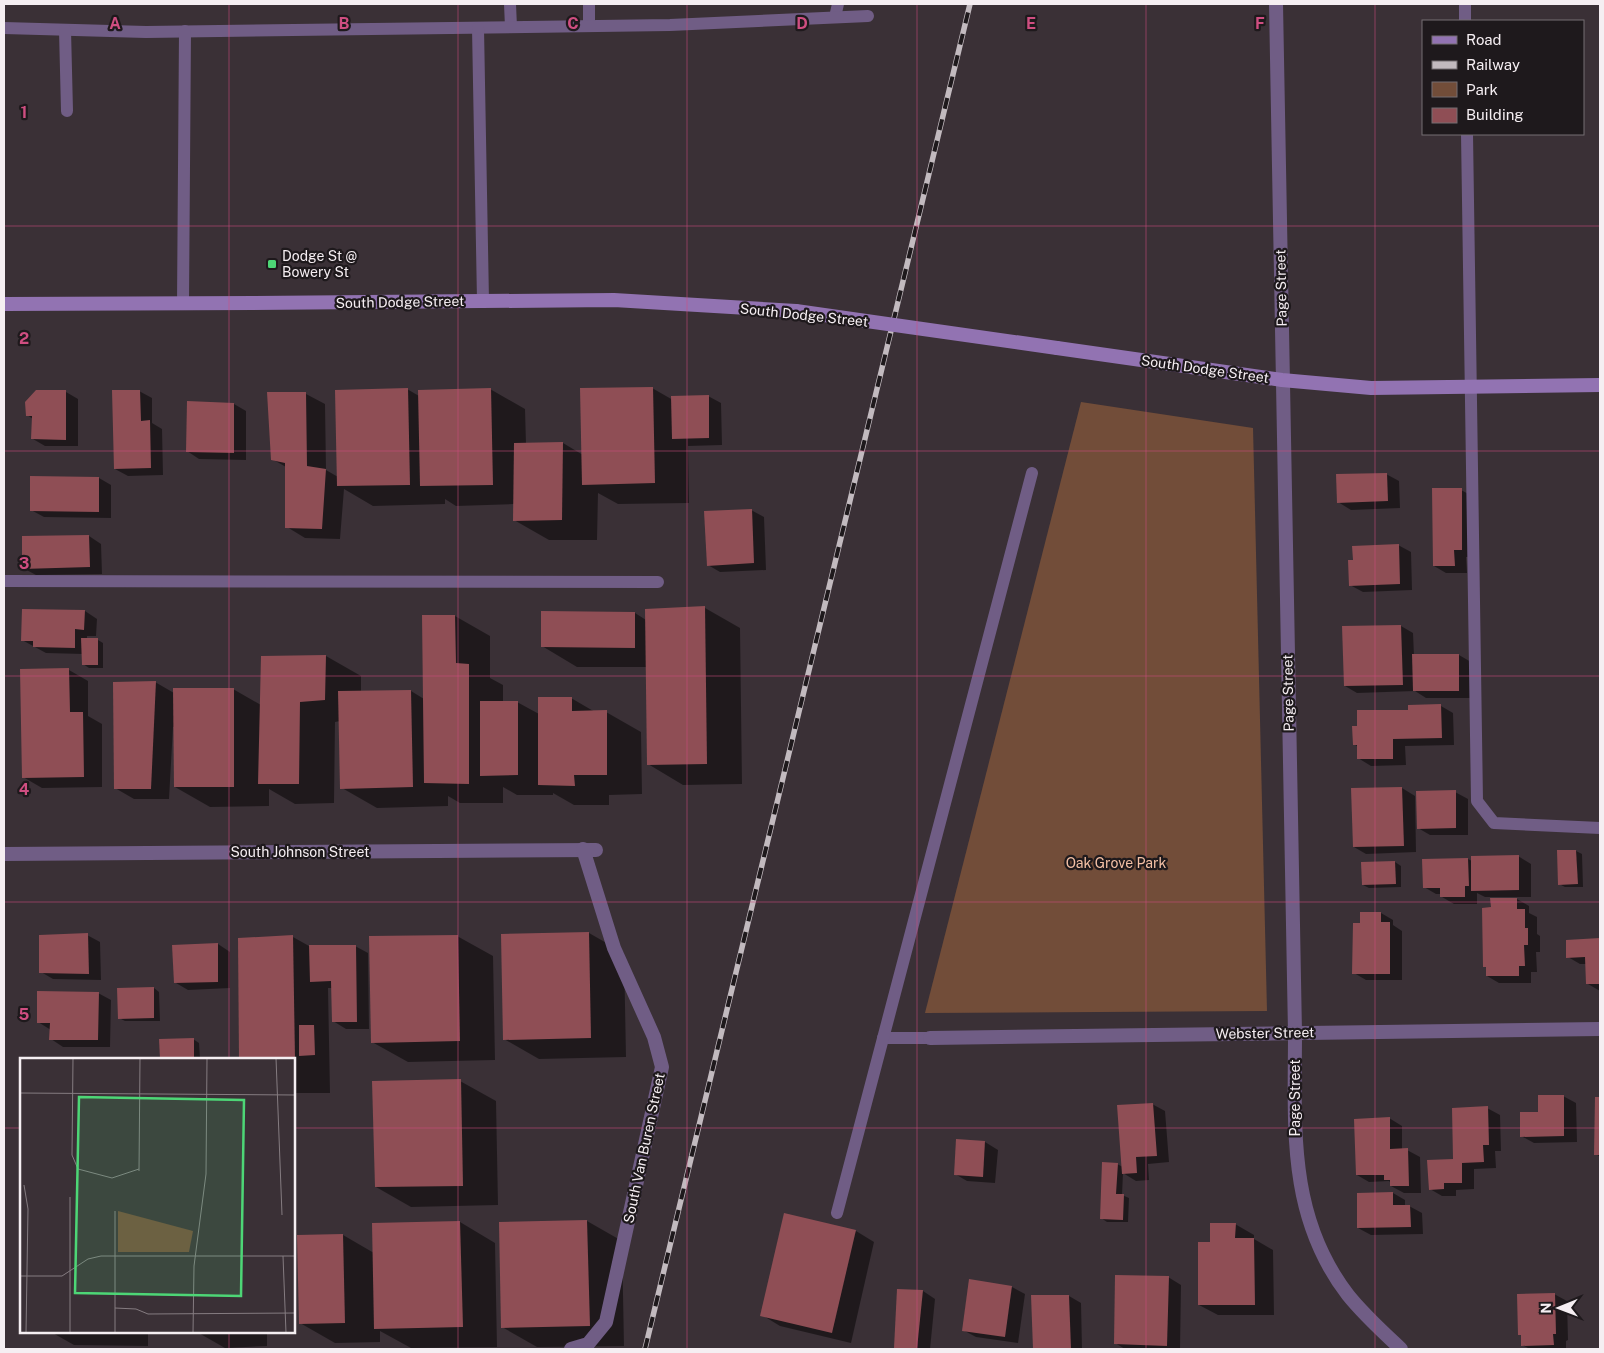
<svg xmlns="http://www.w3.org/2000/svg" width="1604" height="1353" font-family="'Public Sans',sans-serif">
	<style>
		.green { fill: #724d39 }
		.shadow { fill: #0007 }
		.building { fill: #8f4e55 }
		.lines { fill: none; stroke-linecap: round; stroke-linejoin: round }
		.service { stroke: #705d85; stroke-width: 12 }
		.minor { stroke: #705d85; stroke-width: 14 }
		.secondary { stroke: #9273b2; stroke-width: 14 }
		.rail-casing { stroke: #c2babf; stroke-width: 5.5 }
		.rail { stroke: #1e191c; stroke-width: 4; stroke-dasharray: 11; stroke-linecap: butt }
		.secondary-bridge { stroke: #9273b2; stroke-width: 14 }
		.grid { fill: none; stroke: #cf4e81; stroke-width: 1; stroke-opacity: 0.55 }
		.poi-dot { fill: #4dd676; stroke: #1e191c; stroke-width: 2 }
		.labels { text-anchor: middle; stroke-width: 4.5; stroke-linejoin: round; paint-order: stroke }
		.poi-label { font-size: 14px; fill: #f5eef2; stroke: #1e191c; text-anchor: start }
		.street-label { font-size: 14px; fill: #f5eef2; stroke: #1e191c }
		.park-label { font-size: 14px; fill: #f4c0a5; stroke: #1e191c }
		.inset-road { fill: none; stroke: #857c81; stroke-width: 1 }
		.view { fill: #4dd676; fill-opacity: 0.15; stroke: #4dd676; stroke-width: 2.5 }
		.inset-edge { fill: none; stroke: #f5eef2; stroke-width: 2.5 }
		.grid-label { font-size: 16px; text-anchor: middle; font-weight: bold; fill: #cf4e81; stroke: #1e191c; stroke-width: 4.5; stroke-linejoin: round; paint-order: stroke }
	</style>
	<rect width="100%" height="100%" fill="#3a3036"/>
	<polygon class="green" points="1081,402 1253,428 1267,1011 925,1013"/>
	<g class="shadow">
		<polygon points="652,388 673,400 708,396 721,403 722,445 688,446 689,503 618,504 598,493 597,540 549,540 514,520 514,504 456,506 445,499 445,504 373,506 344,489 340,539 305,538 287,527 286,467 272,459 269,393 306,394 325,404 326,470 338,477 407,389 419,396 490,389 525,409 526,444 563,443 583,455"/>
		<polygon points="139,391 152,398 152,423 162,429 163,475 128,476 115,469"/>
		<polygon points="66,392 78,399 78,446 45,446 33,439 33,419 27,415"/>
		<polygon points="234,404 246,411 246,460 199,459 187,451"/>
		<polygon points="1386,474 1399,481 1400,508 1351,510 1338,502"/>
		<polygon points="99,478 111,485 111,518 44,517 31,510"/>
		<polygon points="1461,490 1474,497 1474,557 1466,557 1467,573 1446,573 1434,566"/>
		<polygon points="751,510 764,517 766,570 720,572 708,565"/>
		<polygon points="89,536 101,544 102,574 36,575 23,568"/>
		<polygon points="1398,545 1411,552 1412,590 1363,592 1350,585 1354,561"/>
		<polygon points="705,608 740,628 742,784 683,785 648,764 647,667 577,667 542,646 635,613 646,620"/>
		<polygon points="85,611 97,619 96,636 87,636 87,639 98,640 103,643 103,668 89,668 83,664 83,654 46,653 22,640"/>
		<polygon points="455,616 490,636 490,678 503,685 503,702 517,702 539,714 571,698 595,712 606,712 641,732 642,794 609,795 609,805 574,805 553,793 553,795 517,795 503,787 503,803 460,803 448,796 448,806 377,808 342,788 340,721 335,722 334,803 295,804 269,789 269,806 210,807 175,787 175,727 173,727 169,799 134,799 115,788 155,682 174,693 233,689 261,705 262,658 326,656 361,676 361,692 411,691 424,699"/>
		<polygon points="1401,626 1413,633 1414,656 1459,655 1471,662 1471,698 1426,698 1415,691 1357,693 1345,686"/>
		<polygon points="22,670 69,670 88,681 88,716 102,724 102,787 42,788 23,777"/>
		<polygon points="1441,706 1453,713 1454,745 1405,746 1406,765 1371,766 1358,758 1358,747 1354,744 1409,711"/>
		<polygon points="1402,788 1415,796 1416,852 1366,854 1354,847 1352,790"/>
		<polygon points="1455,792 1468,799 1468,835 1430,835 1418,828"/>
		<polygon points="1576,851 1582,854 1583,887 1565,887 1559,884 1558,852"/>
		<polygon points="1518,856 1531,864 1531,897 1485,897 1477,893 1477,904 1454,904 1442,897 1442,894 1436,894 1424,887 1468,859 1472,861"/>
		<polygon points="1395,862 1401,866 1401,887 1369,888 1363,885"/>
		<polygon points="1517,899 1529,906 1529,913 1537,917 1537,934 1540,936 1540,952 1536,952 1537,972 1531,972 1531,983 1499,983 1487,976 1487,968 1484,966 1492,909"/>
		<polygon points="1381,913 1393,920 1393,925 1402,931 1402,980 1366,980 1354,973 1362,924"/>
		<polygon points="589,933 624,953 626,1057 539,1059 504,1039"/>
		<polygon points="87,935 100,942 101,980 53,979 41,972"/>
		<polygon points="457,936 493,956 495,1060 408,1062 372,1042"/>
		<polygon points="293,937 309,946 355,946 368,953 369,1029 346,1029 333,1021 332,988 328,988 330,1093 294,1093 294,1059 240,1059 239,940"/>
		<polygon points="1600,940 1600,991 1588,984 1587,964 1580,964 1568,957 1567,941"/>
		<polygon points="218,944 230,952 230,988 188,990 176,983"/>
		<polygon points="154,988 159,992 160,1021 125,1021 119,1018"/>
		<polygon points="98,993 111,1000 110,1047 63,1047 51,1039 51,1030 38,1022"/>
		<polygon points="193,1039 199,1043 200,1059 161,1059 161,1040"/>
		<polygon points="460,1081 496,1101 498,1205 411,1207 376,1187"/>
		<polygon points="1563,1096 1576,1103 1577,1142 1534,1143 1521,1136 1539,1113"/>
		<polygon points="1596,1099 1600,1099 1600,1157 1596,1154"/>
		<polygon points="1152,1104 1165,1111 1169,1162 1148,1164 1149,1180 1136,1181 1123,1173 1122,1195 1129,1198 1128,1222 1107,1222 1101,1218 1117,1164 1123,1167"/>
		<polygon points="1487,1108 1500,1115 1501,1151 1495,1151 1496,1168 1474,1169 1474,1189 1456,1190 1456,1196 1442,1196 1430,1189 1455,1160"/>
		<polygon points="1389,1118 1402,1126 1402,1150 1407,1150 1420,1157 1421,1193 1404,1193 1391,1186 1391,1183 1389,1181 1369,1182 1357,1175"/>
		<polygon points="958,1140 985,1142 998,1150 995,1183 967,1181 955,1174"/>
		<polygon points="1393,1193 1405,1200 1405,1206 1409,1206 1422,1213 1423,1234 1371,1235 1358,1228"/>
		<polygon points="587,1221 622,1241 624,1346 537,1347 502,1327"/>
		<polygon points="460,1222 495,1243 497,1347 411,1348 380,1331 380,1342 335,1343 300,1323 343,1235 374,1253"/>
		<polygon points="1235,1224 1254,1235 1254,1239 1273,1250 1274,1315 1218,1315 1199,1305 1211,1243"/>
		<polygon points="856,1231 874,1242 851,1343 780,1326 762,1315"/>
		<polygon points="1168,1277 1181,1285 1180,1349 1125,1349 1115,1343"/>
		<polygon points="970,1281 1012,1287 1025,1294 1018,1343 976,1337 963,1330"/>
		<polygon points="923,1291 935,1299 930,1349 899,1349 895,1347"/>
		<polygon points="1554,1294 1567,1301 1568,1340 1566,1341 1566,1349 1530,1349 1522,1345"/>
		<polygon points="1069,1296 1081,1303 1082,1349 1034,1349 1032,1297"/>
		<polygon points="51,1332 148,1332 148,1346 74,1345"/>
		<polygon points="197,1332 267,1332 267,1346 225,1348"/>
	</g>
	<g class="building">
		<polygon points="653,387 655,483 582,485 580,388"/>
		<polygon points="408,388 410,485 337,486 335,390"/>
		<polygon points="491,388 493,485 420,486 418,390"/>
		<polygon points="36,390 66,390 66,440 31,439 32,416 26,416 25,402"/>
		<polygon points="112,390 140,390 141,421 150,420 151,468 114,469"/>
		<polygon points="267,392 306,392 307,466 326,469 322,529 285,528 285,463 271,460"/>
		<polygon points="709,395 709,438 672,439 671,396"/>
		<polygon points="187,401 234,403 234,453 186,452"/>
		<polygon points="563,442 562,520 513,521 514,443"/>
		<polygon points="1387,473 1388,501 1337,503 1336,474"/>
		<polygon points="30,476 99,477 99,512 30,511"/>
		<polygon points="1432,488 1462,488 1462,550 1454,550 1455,566 1433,566"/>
		<polygon points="752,509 754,563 707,566 704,511"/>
		<polygon points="89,535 90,567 22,569 22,536"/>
		<polygon points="1399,544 1400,584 1349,586 1348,560 1353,560 1352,546"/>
		<polygon points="705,606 707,764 647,765 645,609"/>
		<polygon points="22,609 85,610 84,630 75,629 75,648 33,647 33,641 21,641"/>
		<polygon points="541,611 635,612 635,648 541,647"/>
		<polygon points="422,615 455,615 456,663 469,664 469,784 424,783"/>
		<polygon points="1401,625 1403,685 1344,686 1342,626"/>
		<polygon points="81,638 98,638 98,665 82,665"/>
		<polygon points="1412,654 1459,654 1459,691 1413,691"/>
		<polygon points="326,655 325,700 300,702 299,784 258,784 261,656"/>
		<polygon points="69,668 70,712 83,712 84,777 22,778 20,669"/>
		<polygon points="156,681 151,789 114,789 113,682"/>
		<polygon points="173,688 234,688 234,787 174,787"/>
		<polygon points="411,690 413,787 340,789 338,691"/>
		<polygon points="538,697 572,697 572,711 607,710 607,775 574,775 575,786 538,785"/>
		<polygon points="480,701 518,701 518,775 480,776"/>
		<polygon points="1441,704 1442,738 1393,739 1393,759 1357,759 1357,745 1353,745 1352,726 1357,726 1357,710 1408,710 1408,705"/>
		<polygon points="1402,787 1404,846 1353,847 1351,788"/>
		<polygon points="1456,790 1456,828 1417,829 1416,791"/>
		<polygon points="1557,850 1576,850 1578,884 1558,885"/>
		<polygon points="1519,855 1519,890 1471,891 1471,856"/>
		<polygon points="1468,858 1469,886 1465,886 1465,897 1440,897 1440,888 1423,888 1422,859"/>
		<polygon points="1395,861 1396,884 1362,885 1361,862"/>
		<polygon points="1490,898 1517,898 1517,909 1525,909 1525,928 1528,928 1528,945 1524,945 1525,966 1519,966 1519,976 1486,976 1486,967 1483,967 1482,908 1491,907"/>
		<polygon points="1360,912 1381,912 1381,922 1390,922 1390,974 1352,974 1353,923 1360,923"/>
		<polygon points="589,932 591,1038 503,1040 501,934"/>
		<polygon points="88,933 89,974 39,973 39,935"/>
		<polygon points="293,935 295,1059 239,1059 238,938"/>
		<polygon points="458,935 460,1041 371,1043 369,936"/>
		<polygon points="1600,938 1600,984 1586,984 1585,957 1566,958 1566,940"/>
		<polygon points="218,943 218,982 174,983 172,945"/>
		<polygon points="309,945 356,945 357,1022 332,1022 331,981 310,982"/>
		<polygon points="154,987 154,1018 118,1019 117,988"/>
		<polygon points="37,991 99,992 98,1040 49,1040 50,1023 37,1023"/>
		<polygon points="299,1025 314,1025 315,1055 299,1056"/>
		<polygon points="194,1038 194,1059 160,1059 159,1039"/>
		<polygon points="461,1079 463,1186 375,1187 372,1081"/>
		<polygon points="1538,1095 1564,1095 1564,1136 1520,1137 1520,1112 1538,1112"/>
		<polygon points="1595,1097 1600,1097 1600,1155 1594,1155"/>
		<polygon points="1153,1103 1157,1156 1136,1157 1137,1173 1122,1174 1117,1105"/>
		<polygon points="1488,1106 1489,1145 1483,1145 1484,1162 1462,1163 1462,1183 1444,1183 1444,1189 1429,1190 1427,1160 1453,1159 1452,1108"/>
		<polygon points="1390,1117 1390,1149 1408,1148 1409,1186 1390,1186 1390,1180 1384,1180 1384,1175 1356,1175 1354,1119"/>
		<polygon points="956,1139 985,1141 983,1177 954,1175"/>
		<polygon points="1102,1162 1118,1163 1116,1194 1124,1194 1123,1220 1100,1219"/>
		<polygon points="1393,1192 1393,1205 1410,1205 1411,1227 1357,1228 1357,1193"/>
		<polygon points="784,1213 856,1230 832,1333 760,1316"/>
		<polygon points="587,1220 590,1326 501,1328 499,1222"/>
		<polygon points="460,1221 463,1327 374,1329 372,1223"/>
		<polygon points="1210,1223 1236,1223 1235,1238 1254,1238 1255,1305 1198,1305 1198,1242 1210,1242"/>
		<polygon points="343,1234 345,1323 299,1324 297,1235"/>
		<polygon points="1115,1275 1169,1276 1167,1346 1114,1344"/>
		<polygon points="969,1279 1012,1286 1005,1337 962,1331"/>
		<polygon points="897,1289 923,1290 917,1349 894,1348"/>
		<polygon points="1555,1293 1556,1334 1553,1334 1554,1345 1521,1346 1521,1335 1518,1335 1517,1294"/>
		<polygon points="1031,1295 1069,1295 1071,1349 1033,1349"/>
	</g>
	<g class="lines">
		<g class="service">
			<polyline points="510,4 511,27"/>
			<polyline points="589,4 589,26"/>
			<polyline points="1465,4 1465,21"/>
			<polyline points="835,17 838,4"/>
			<polyline points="4,28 146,32 670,25 868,16"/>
			<polyline points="478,28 483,301"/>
			<polyline points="65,30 67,111"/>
			<polyline points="1467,134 1477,801 1494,823 1600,828"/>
			<polyline points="183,303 185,31"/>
			<polyline points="4,581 658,582"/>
			<polyline points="883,1038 930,1038"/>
			<polyline points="837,1213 1032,473"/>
		</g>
		<g class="minor">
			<path d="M 1276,4 L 1295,1033 C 1295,1126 1287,1216 1348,1295 C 1364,1315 1383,1332 1401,1349"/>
			<polyline points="4,854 596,850"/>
			<polyline points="930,1038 1600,1029"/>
			<polyline points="571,1349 588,1344 606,1322 662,1067 654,1037 614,948 583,849"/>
		</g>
		<g class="secondary">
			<polyline points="4,304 254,303 614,300 796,311"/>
			<polyline points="1057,348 1282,380 1371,388 1600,385"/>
		</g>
		<g class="rail-casing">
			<polyline id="rail" points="645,1349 970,4"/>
		</g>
		<use href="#rail" class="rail"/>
		<polyline class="secondary-bridge" points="796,311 1057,348"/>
	</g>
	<path class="grid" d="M 229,4 L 229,1059M 458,4 L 458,1349M 687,4 L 687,1349M 917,4 L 917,1349M 1146,4 L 1146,1349M 1375,4 L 1375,1349M 4,226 L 1600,226M 4,451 L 1600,451M 4,676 L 1600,676M 4,902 L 1600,902M 4,1128 L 21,1128M 294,1128 L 1600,1128M 229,1332 L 229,1349"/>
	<rect class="poi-dot" x="267" y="259" width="10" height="10" rx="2.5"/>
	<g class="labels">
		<g class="poi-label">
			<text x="282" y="261">Dodge St @<tspan x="282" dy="16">Bowery St</tspan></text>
		</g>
		<g class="street-label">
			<text transform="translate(1281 288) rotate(-91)" y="5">Page Street</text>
			<text transform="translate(400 302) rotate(-1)" y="5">South Dodge Street</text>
			<text transform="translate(804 315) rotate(6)" y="5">South Dodge Street</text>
			<text transform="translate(1205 369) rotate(8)" y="5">South Dodge Street</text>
			<text transform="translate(1288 693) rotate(-91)" y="5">Page Street</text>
			<text x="300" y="857">South Johnson Street</text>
			<text transform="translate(1265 1033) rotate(-1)" y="5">Webster Street</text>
			<text transform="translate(1295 1098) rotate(-90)" y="5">Page Street</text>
			<text transform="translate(644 1148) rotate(-78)" y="5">South Van Buren Street</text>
		</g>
		<g class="park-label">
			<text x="1116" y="868">Oak Grove Park</text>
		</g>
	</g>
	<g transform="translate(20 1058)">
		<rect width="275" height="275" fill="#3a3036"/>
		<path d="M 98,153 L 173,173 L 169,194 L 98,194 Z" fill="#724d39"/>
		<path class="inset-road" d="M 53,0 L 52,97 L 58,111 L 92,120 L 119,111M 256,0 L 262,157M 0,35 L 275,37M 119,113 L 120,0M 4,127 L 8,151 L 6,275M 50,139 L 50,275M 263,198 L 266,275M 0,218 L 42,218 L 68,201 L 81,198 L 275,198M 95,250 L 116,251 L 128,256 L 275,255M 95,275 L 95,153M 173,275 L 174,208 L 186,116 L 187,0"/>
		<path class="view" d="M 59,39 L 224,42 L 221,238 L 55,235 Z"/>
		<rect width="275" height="275" class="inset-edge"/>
	</g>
	<g class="grid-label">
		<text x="115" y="29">A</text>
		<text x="344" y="29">B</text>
		<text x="573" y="29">C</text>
		<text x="802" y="29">D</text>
		<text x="1031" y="29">E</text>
		<text x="1260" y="29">F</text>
		<text x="24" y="118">1</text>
		<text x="24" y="344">2</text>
		<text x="24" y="569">3</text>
		<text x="24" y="795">4</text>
		<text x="24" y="1020">5</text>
	</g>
	<rect width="1604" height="1353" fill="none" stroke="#f5eef2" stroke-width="10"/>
	<rect x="1422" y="20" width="162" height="115" fill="#1e191c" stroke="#746e72"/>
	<rect x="1432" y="36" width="25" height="8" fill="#9273b2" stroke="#746e72"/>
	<text x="1466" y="45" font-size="15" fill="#f5eef2">Road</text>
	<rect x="1432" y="61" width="25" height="8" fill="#c2babf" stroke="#746e72"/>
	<text x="1466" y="70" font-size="15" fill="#f5eef2">Railway</text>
	<rect x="1432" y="82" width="25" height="15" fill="#724d39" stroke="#746e72"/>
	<text x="1466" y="95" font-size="15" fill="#f5eef2">Park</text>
	<rect x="1432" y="108" width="25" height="15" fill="#8f4e55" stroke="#746e72"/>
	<text x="1466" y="120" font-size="15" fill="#f5eef2">Building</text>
	<g transform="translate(1559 1308) rotate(269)" stroke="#1e191c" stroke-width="4" paint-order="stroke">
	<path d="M0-4L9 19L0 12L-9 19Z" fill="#f5eef2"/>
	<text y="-8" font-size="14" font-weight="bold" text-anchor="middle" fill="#f5eef2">N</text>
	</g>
</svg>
